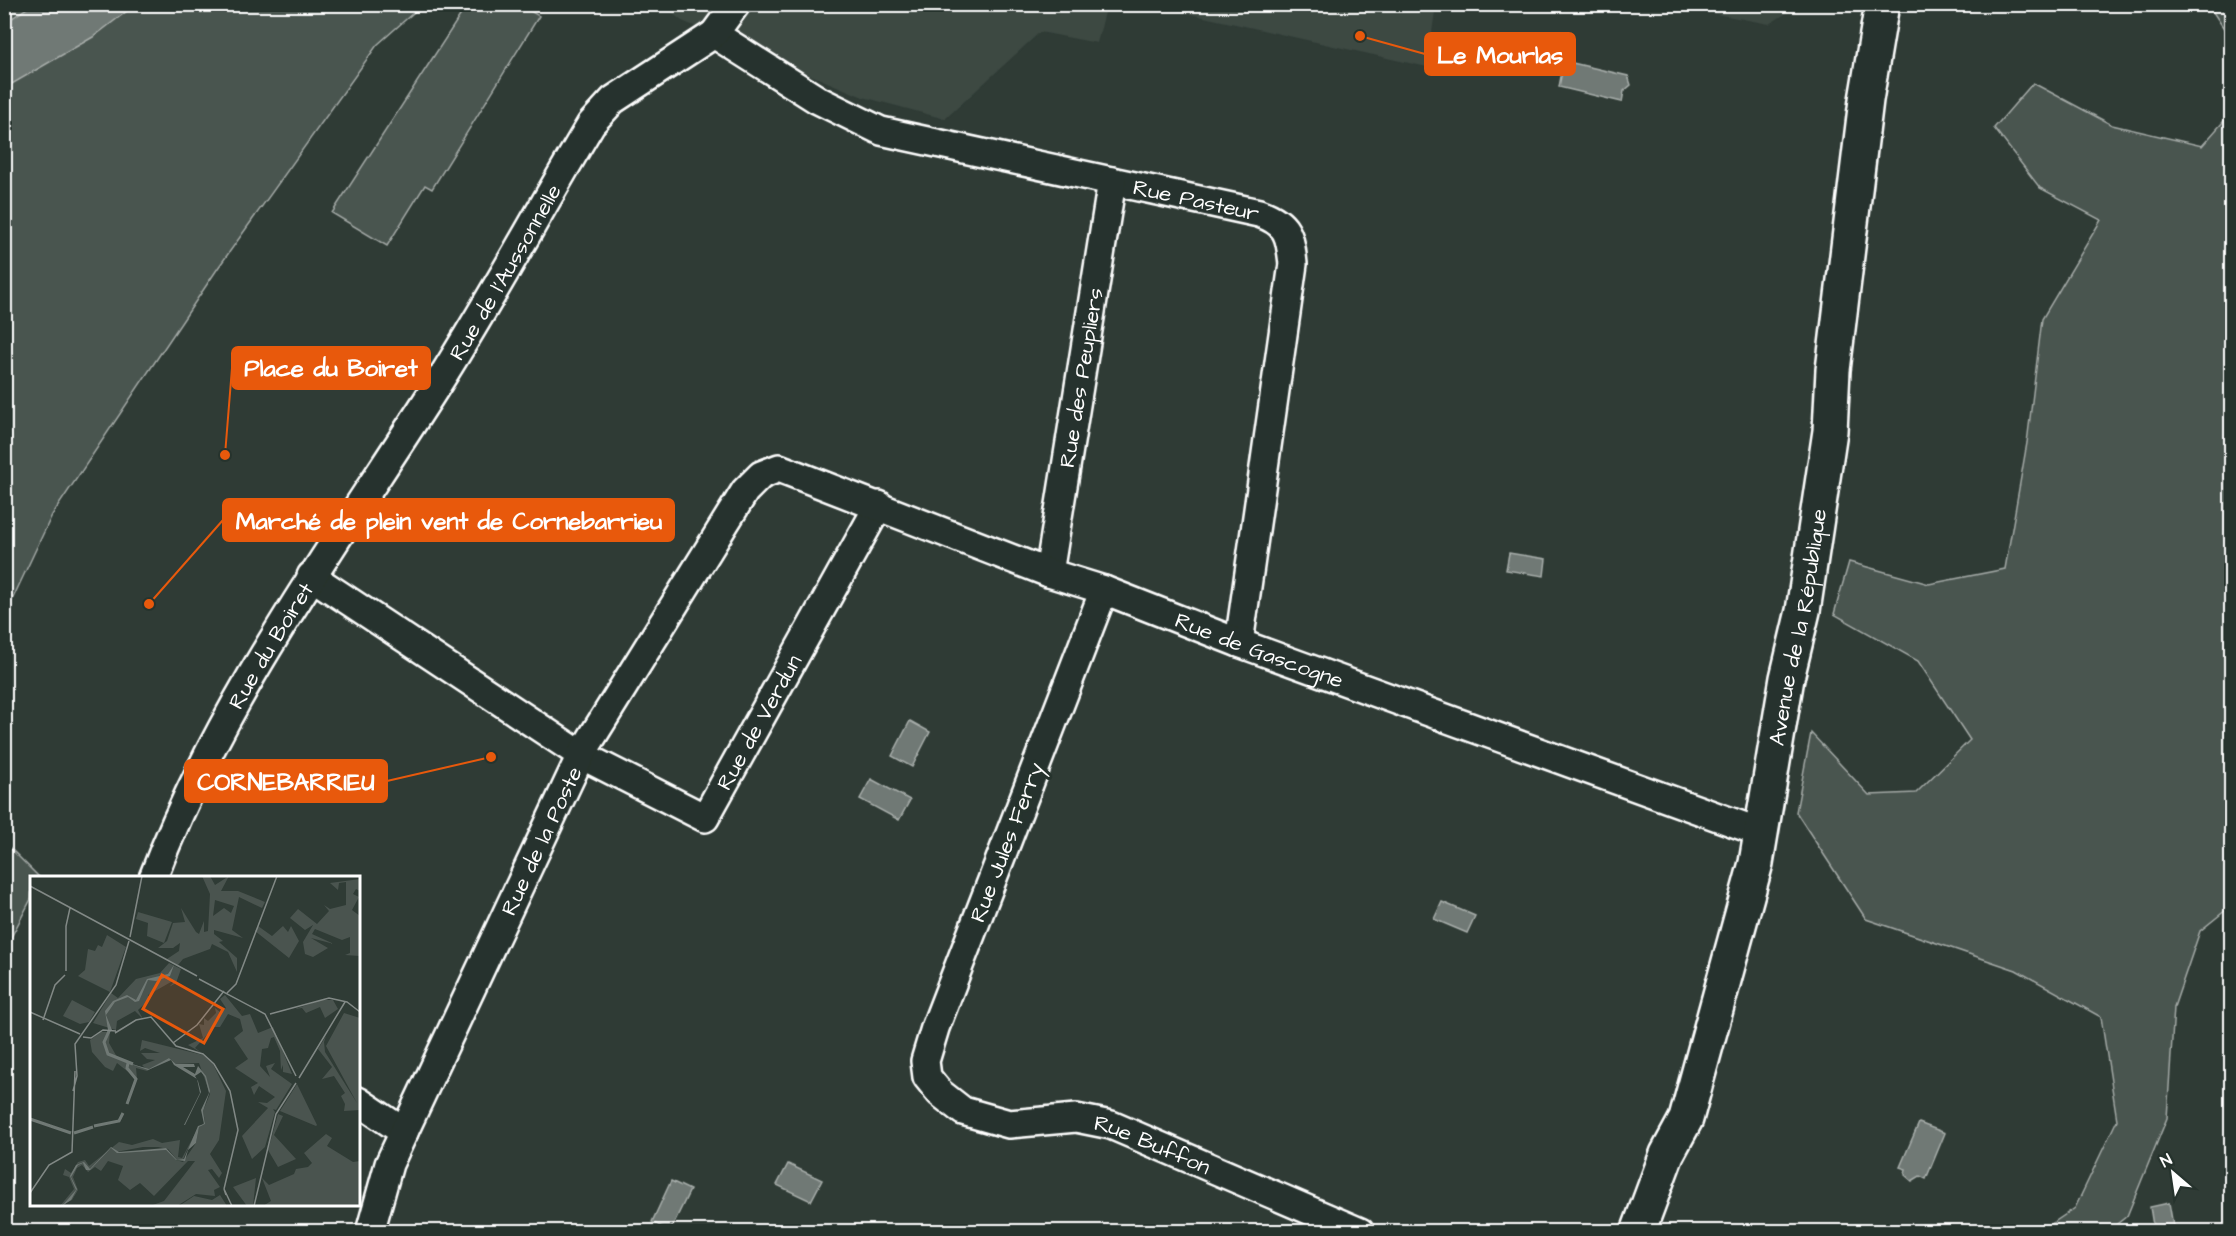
<svg xmlns="http://www.w3.org/2000/svg" width="2236" height="1236" font-family="'Architects Daughter',sans-serif">
	<style>
		.built { fill: #3c4842 }
		.green { fill: #4a544f; stroke: #a4aaa7; stroke-width: 1.5 }
		.water { fill: #707975; stroke: #a9afac; stroke-width: 1.5 }
		.lines { fill: none; stroke-linecap: round; stroke-linejoin: round }
		.street-casing { stroke: #fff; stroke-width: 32 }
		.secondary-casing { stroke: #fff; stroke-width: 38 }
		.street { stroke: #26332d; stroke-width: 27 }
		.secondary { stroke: #26332d; stroke-width: 33 }
		.labels { text-anchor: middle; stroke-width: 6; stroke-linejoin: round; paint-order: stroke }
		.street-label { font-size: 22px; fill: #fff; stroke: #26332d }
		.inset-river { fill: none; stroke: #707975; stroke-width: 3 }
		.inset-road { fill: none; stroke: #828986; stroke-width: 1.5 }
		.view { fill: #e8590c; fill-opacity: 0.15; stroke: #e8590c; stroke-width: 3 }
		.inset-edge { fill: none; stroke: #fff; stroke-width: 3 }
		.leader { fill: none; stroke: #e8590c; stroke-width: 2 }
		.callout-dot { fill: #e8590c; stroke: #26332d; stroke-width: 2 }
		.callout { fill: #e8590c; stroke: #e8590c; stroke-width: 2 }
		.callout-label { font-size: 24px; text-anchor: middle; font-weight: bold; fill: #fff }
	</style>
	<rect width="100%" height="100%" fill="#2f3b35"/>
	<filter id="ink" filterUnits="userSpaceOnUse"><feTurbulence type="fractalNoise" baseFrequency=".0167" numOctaves="2"/><feDisplacementMap in="SourceGraphic" scale="12" xChannelSelector="R" yChannelSelector="G"/><feConvolveMatrix kernelMatrix="1 2 1 2 8 2 1 2 1" color-interpolation-filters="sRGB"/></filter>
	<g filter="url(#ink)">
		<g class="built">
			<polygon points="662,5 1107,5 1097,43 1040,32 945,119 863,97 682,21"/>
			<polygon points="1150,5 1436,5 1427,67"/>
			<polygon points="1668,5 1800,5 1769,24"/>
		</g>
		<g class="green">
			<polygon points="2211,4 2231,5 2231,39 2209,6"/>
			<polygon points="5,5 422,5 377,45 218,268 52,515 5,615"/>
			<polygon points="467,5 520,5 539,16 432,189 425,185 387,246 332,213"/>
			<polygon points="2033,83 2112,125 2202,146 2231,113 2231,906 2200,931 2174,1007 2167,1118 2127,1216 2108,1231 2041,1231 2075,1208 2117,1120 2101,1017 2016,970 1866,919 1796,812 1811,733 1869,795 1916,793 1970,740 1918,661 1834,614 1849,562 1929,584 2005,569 2027,443 2042,319 2101,220 2040,188 1994,128"/>
			<polygon points="5,843 39,877 32,878 31,899 5,949"/>
		</g>
		<g class="water">
			<polygon points="33,4 135,4 135,5 93,37 5,88 5,23"/>
			<polygon points="1564,61 1628,76 1631,85 1624,91 1622,102 1559,87"/>
			<polygon points="1509,553 1546,559 1544,576 1506,570"/>
			<polygon points="910,721 930,732 912,767 892,756"/>
			<polygon points="871,779 910,800 899,820 860,799"/>
			<polygon points="1442,902 1475,916 1467,933 1434,919"/>
			<polygon points="1919,1123 1945,1133 1926,1179 1920,1176 1912,1181 1905,1175 1906,1169 1900,1167"/>
			<polygon points="788,1164 822,1180 811,1201 777,1185"/>
			<polygon points="671,1181 690,1190 670,1231 652,1222"/>
			<polygon points="2169,1203 2174,1231 2154,1231 2150,1207"/>
		</g>
		<g class="lines">
			<g class="street-casing">
				<g id="street">
					<path id="s1" d="M 714,34 L 818,100 L 881,131 L 1259,213 C 1288,223 1290,235 1293,264 L 1239,643"/>
					<path id="s2" d="M 1049,573 L 1112,181"/>
					<path id="s3" d="M 311,576 L 581,755 L 705,818 L 879,505"/>
					<path id="s4" d="M 1104,590 L 935,1028 L 925,1061 L 927,1077 L 940,1093 L 963,1111 L 1009,1124 L 1076,1118 L 1111,1125 L 1360,1232"/>
					<path id="s5" d="M 153,878 C 219,703 330,552 430,396 C 487,308 537,214 591,124 L 613,100 L 714,34 L 736,4"/>
					<polyline points="358,1101 404,1132"/>
					<path id="s6" d="M 370,1232 L 389,1164 L 581,755 L 745,491 L 761,475 L 779,468 L 1049,573 L 1104,590 L 1239,643 L 1762,833"/>
				</g>
			</g>
			<g class="secondary-casing">
				<g id="secondary">
					<path id="s7" d="M 1638,1232 L 1667,1154 L 1686,1119 L 1756,863 L 1787,678 L 1803,611 L 1830,431 L 1833,370 L 1866,100 L 1882,4"/>
				</g>
			</g>
			<use href="#street" class="street"/>
			<use href="#secondary" class="secondary"/>
		</g>
	</g>
	<g class="labels">
		<g class="street-label">
			<text dy="8" stroke="none"><textPath href="#s1" startOffset="516">Rue Pasteur</textPath></text>
			<text dy="8" stroke="none"><textPath href="#s5" startOffset="702">Rue de l'Aussonnelle</textPath></text>
			<text dy="8" stroke="none"><textPath href="#s2" startOffset="198">Rue des Peupliers</textPath></text>
			<text dy="8" stroke="none"><textPath href="#s7" startOffset="628">Avenue de la République</textPath></text>
			<text dy="8" stroke="none"><textPath href="#s5" startOffset="261">Rue du Boiret</textPath></text>
			<text dy="8" stroke="none"><textPath href="#s6" startOffset="1389">Rue de Gascogne</textPath></text>
			<text dy="8" stroke="none"><textPath href="#s3" startOffset="573">Rue de Verdun</textPath></text>
			<text dy="8" stroke="none"><textPath href="#s6" startOffset="428">Rue de la Poste</textPath></text>
			<text transform="translate(1006 842) rotate(-69)" y="8">Rue Jules Ferry</text>
			<text dy="8" stroke="none"><textPath href="#s4" startOffset="766">Rue Buffon</textPath></text>
		</g>
	</g>
	<g transform="translate(30 876)">
		<rect width="330" height="330" fill="#2f3b35"/>
		<path d="M 172,0 L 180,0 L 185,9 L 199,0 L 191,15 L 208,15 L 235,26 L 232,32 L 209,21 L 202,54 L 213,62 L 184,54 L 184,58 L 193,65 L 189,66 L 207,82 L 207,96 L 198,76 L 182,68 L 180,73 L 153,83 L 148,89 L 137,83 L 149,75 L 150,67 L 143,72 L 128,72 L 137,65 L 143,47 L 155,46 L 151,32 L 166,56 L 169,58 L 174,45 L 174,56 L 178,55 L 180,18 ZM 185,24 L 204,30 L 201,37 L 194,32 L 183,40 ZM 330,3 L 330,15 L 326,13 L 323,18 L 329,21 L 322,34 L 330,40 L 330,80 L 315,79 L 320,77 L 320,61 L 312,64 L 285,53 L 282,58 L 304,68 L 281,62 L 298,72 L 283,81 L 275,78 L 273,66 L 283,49 L 275,54 L 260,42 L 268,33 L 287,48 L 299,35 L 294,29 L 300,33 L 316,29 L 316,6 L 309,7 L 308,14 L 300,7 ZM 108,36 L 142,46 L 134,67 L 117,60 L 118,47 L 106,43 ZM 228,50 L 242,60 L 253,50 L 258,56 L 261,50 L 269,65 L 259,82 L 225,55 ZM 77,59 L 96,71 L 80,116 L 48,100 L 55,94 L 58,73 L 65,75 L 68,69 L 72,71 ZM 139,87 L 151,93 L 146,107 L 139,111 L 145,105 L 141,106 L 118,119 L 120,123 L 108,134 L 113,143 L 105,135 L 87,145 L 86,154 L 63,147 L 81,117 L 88,122 L 106,103 L 130,97 ZM 195,119 L 212,140 L 220,138 L 228,157 L 243,151 L 262,198 L 253,196 L 253,189 L 251,194 L 250,175 L 244,161 L 241,162 L 238,172 L 232,173 L 230,190 L 240,201 L 236,190 L 245,187 L 241,193 L 262,208 L 246,234 L 243,233 L 245,236 L 235,271 L 222,283 L 212,260 L 238,232 L 228,226 L 237,227 L 245,221 L 229,210 L 224,219 L 221,211 L 228,207 L 205,192 L 218,183 L 204,162 L 213,155 L 210,143 L 198,138 L 190,151 L 184,151 L 165,172 L 172,177 L 158,169 L 173,162 L 169,148 L 174,149 L 174,142 L 178,145 L 186,137 L 185,132 L 190,136 L 196,132 L 190,123 ZM 42,124 L 65,136 L 59,146 L 50,148 L 33,140 ZM 291,124 L 303,124 L 308,133 L 295,142 L 290,131 L 276,137 L 272,132 L 265,133 ZM 314,137 L 330,142 L 330,234 L 314,235 L 315,228 L 311,220 L 315,217 L 304,200 L 292,203 L 302,191 L 288,173 L 296,160 L 294,166 L 295,176 L 327,227 L 296,170 ZM 71,156 L 80,156 L 79,167 L 87,181 L 108,190 L 115,192 L 112,189 L 125,184 L 117,183 L 111,177 L 130,177 L 115,172 L 110,175 L 112,164 L 173,179 L 183,188 L 196,215 L 189,264 L 180,278 L 192,297 L 189,302 L 182,293 L 178,294 L 190,311 L 184,314 L 185,320 L 166,318 L 147,330 L 120,330 L 134,325 L 165,285 L 158,285 L 124,320 L 110,307 L 100,314 L 88,304 L 93,290 L 78,285 L 71,295 L 65,291 L 58,296 L 52,289 L 47,292 L 43,301 L 48,314 L 42,324 L 30,330 L 44,313 L 39,301 L 33,299 L 35,293 L 41,297 L 48,286 L 55,284 L 59,290 L 89,266 L 102,269 L 123,263 L 132,267 L 150,264 L 148,281 L 152,282 L 166,256 L 164,267 L 157,274 L 153,284 L 147,284 L 138,273 L 128,271 L 113,271 L 86,276 L 136,274 L 146,284 L 153,286 L 166,267 L 169,251 L 175,246 L 173,235 L 180,218 L 169,187 L 146,188 L 139,182 L 117,195 L 106,192 L 107,203 L 87,187 L 83,195 L 75,191 L 62,176 L 60,164 ZM 267,208 L 287,249 L 286,250 L 250,235 ZM 248,238 L 253,240 L 244,259 L 266,283 L 248,291 L 238,274 ZM 296,258 L 302,262 L 297,270 L 323,286 L 330,285 L 330,330 L 233,330 L 241,325 L 232,302 L 239,309 L 264,298 L 266,293 L 278,291 L 282,287 L 274,277 ZM 226,302 L 223,330 L 217,330 L 203,311 ZM 190,319 L 197,330 L 149,330 L 164,320 L 182,324 Z" fill="#4a544f" fill-rule="evenodd"/>
		<path d="M 144,89 L 140,100 L 126,105 L 118,104 L 109,125 L 105,126 L 98,121 L 85,126 L 76,139 L 82,154 L 78,154 L 75,135 L 83,125 L 97,119 L 106,124 L 117,103 L 138,98 ZM 139,182 L 146,188 L 164,188 L 165,191 L 153,191 L 165,198 L 168,190 L 176,200 L 180,215 L 173,235 L 175,248 L 169,251 L 166,267 L 158,274 L 155,285 L 146,284 L 136,274 L 91,277 L 87,277 L 81,272 L 60,294 L 56,294 L 53,287 L 48,289 L 41,301 L 47,313 L 41,324 L 32,330 L 46,314 L 40,300 L 46,289 L 54,286 L 60,293 L 81,271 L 89,276 L 136,272 L 147,284 L 154,283 L 168,250 L 174,248 L 171,234 L 179,217 L 175,201 L 171,196 L 165,200 L 168,205 L 171,216 L 155,249 L 154,249 L 170,217 L 167,203 L 144,189 L 141,184 L 118,194 L 98,187 L 119,193 Z" fill="#707975"/>
		<path class="inset-river" d="M 80,153 L 74,166 L 78,178 L 103,188M 97,228 L 106,203 L 97,192 L 98,187M 0,243 L 41,257M 64,250 L 89,245 L 93,237M 44,257 L 63,251"/>
		<path class="inset-road" d="M 277,0 L 313,0M 0,10 L 167,100M 100,61 L 112,0M 36,95 L 36,50 L 40,32M 169,103 L 235,138 L 266,200M 197,117 L 206,108 L 247,0M 0,136 L 50,158M 240,138 L 299,122 L 317,126 L 330,136M 13,144 L 25,109 L 35,99M 85,157 L 106,144 L 121,141 L 146,170 L 173,178 L 184,188 L 200,215 L 208,254 L 194,313M 53,161 L 61,162 L 73,154 L 86,155M 143,167 L 167,149 L 194,115M 269,202 L 315,126M 43,215 L 47,200 L 45,168 L 86,109 L 99,65M 0,317 L 19,289 L 42,276 L 45,195M 196,319 L 194,313 L 202,330M 224,330 L 246,238 L 266,207"/>
		<path class="view" d="M 132,99 L 193,133 L 174,167 L 113,133 Z"/>
		<rect width="330" height="330" class="inset-edge"/>
	</g>
	<path class="leader" d="M1360 36L1425 54M225 455L232 368M149 604L223 520M491 757L387 781"/>
	<g class="callout-dot">
		<circle cx="1360" cy="36" r="6"/>
		<circle cx="225" cy="455" r="6"/>
		<circle cx="149" cy="604" r="6"/>
		<circle cx="491" cy="757" r="6"/>
	</g>
	<g class="callout">
		<rect x="1425" y="33" width="150" height="42" rx="6"/>
		<rect x="232" y="347" width="198" height="42" rx="6"/>
		<rect x="223" y="499" width="451" height="42" rx="6"/>
		<rect x="185" y="760" width="202" height="42" rx="6"/>
	</g>
	<g class="callout-label">
		<text x="1500" y="63">Le Mourlas</text>
		<text x="331" y="376">Place du Boiret</text>
		<text x="449" y="529">Marché de plein vent de Cornebarrieu</text>
		<text x="286" y="790">CORNEBARRIEU</text>
	</g>
	<rect width="2236" height="1236" fill="none" stroke="#26332d" stroke-width="24"/>
	<rect x="12" y="12" width="2212" height="1212" fill="none" stroke="#fff" stroke-width="2" filter="url(#ink)"/>
	<g transform="translate(2173 1173) rotate(331)" stroke="#26332d" stroke-width="4.5" paint-order="stroke">
	<path d="M0-4.5L10 22L0 15L-10 22Z" fill="#ffffff"/>
	<text y="-9" font-size="16" font-weight="bold" text-anchor="middle" fill="#ffffff">N</text>
	</g>
</svg>
